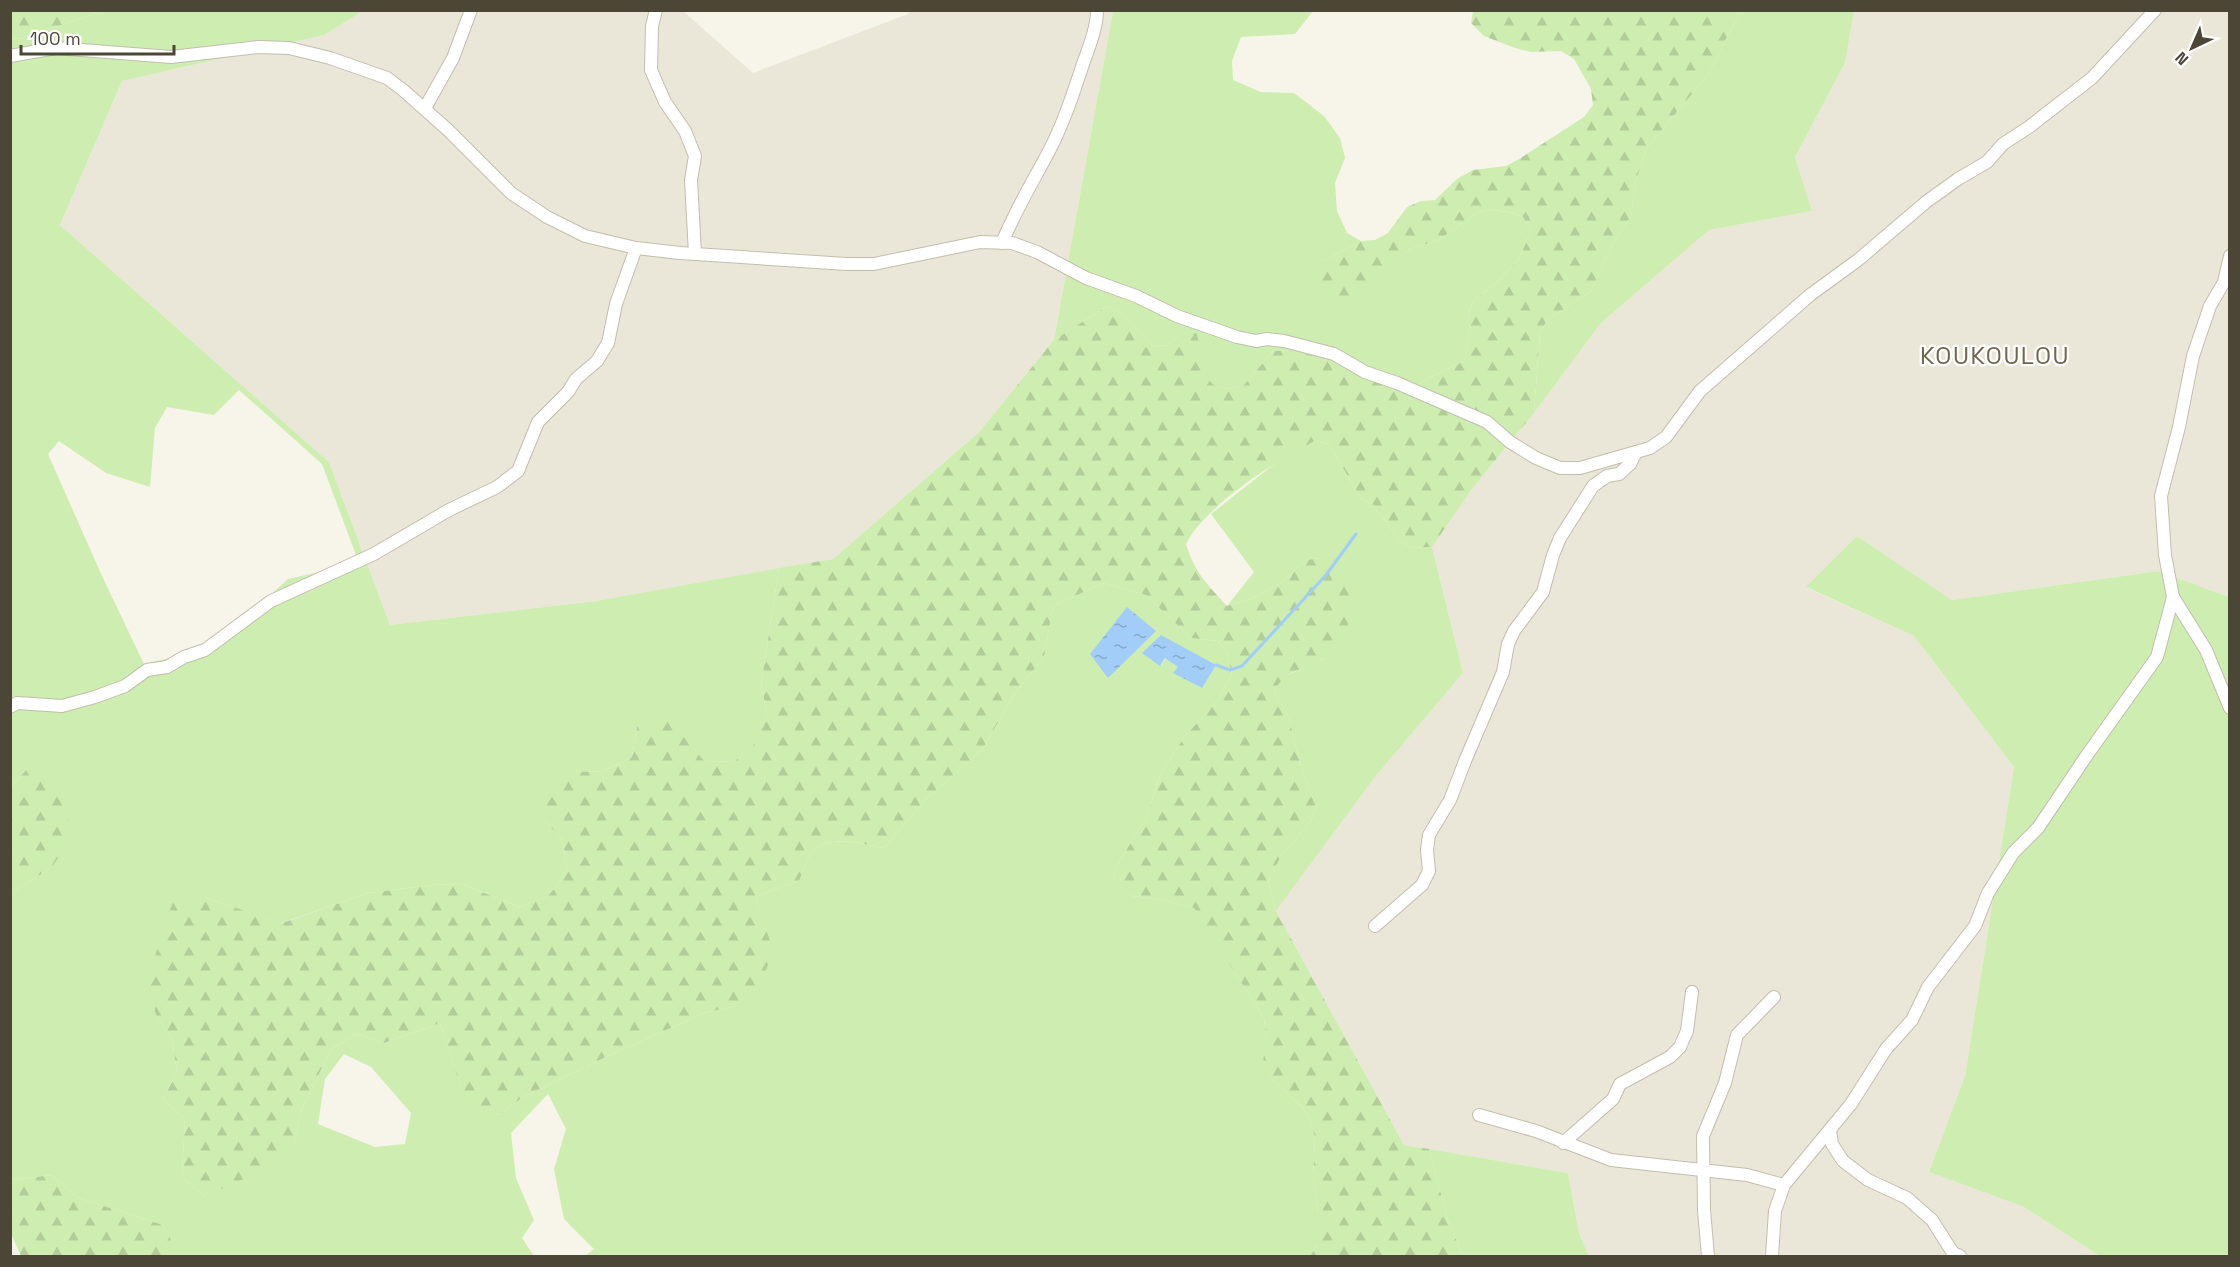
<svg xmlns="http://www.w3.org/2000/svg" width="2240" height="1267" font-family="'Space Grotesk',sans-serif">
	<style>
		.residential { fill: #ebe7d8 }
		.grass { fill: #cdeeb0; fill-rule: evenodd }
		.forest { fill: url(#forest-firs) }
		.water { fill: url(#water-ripples) }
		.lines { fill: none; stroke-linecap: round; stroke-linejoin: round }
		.stream { stroke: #a2cdf8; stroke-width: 3 }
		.minor-casing { stroke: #c3bdac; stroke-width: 14 }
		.minor { stroke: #fff; stroke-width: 12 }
		.labels { text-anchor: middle; stroke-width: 4.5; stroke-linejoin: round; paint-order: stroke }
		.quarter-label { font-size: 24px; letter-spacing: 1.5px; fill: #70654d; stroke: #fff }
	</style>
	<defs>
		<pattern id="forest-firs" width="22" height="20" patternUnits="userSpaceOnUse" patternTransform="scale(1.5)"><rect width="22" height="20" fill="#cdeeb0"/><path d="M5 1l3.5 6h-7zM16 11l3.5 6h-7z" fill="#b2cd98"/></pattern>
		<pattern id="water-ripples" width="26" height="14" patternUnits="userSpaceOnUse" patternTransform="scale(1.5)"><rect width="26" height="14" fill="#a2cdf8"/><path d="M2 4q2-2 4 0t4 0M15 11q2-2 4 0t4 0" fill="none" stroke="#86a8ca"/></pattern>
	</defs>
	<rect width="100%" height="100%" fill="#f7f4ea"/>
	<g class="residential">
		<polygon points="363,11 683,11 753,73 908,14 909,11 1113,11 1054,340 979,432 833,559 596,601 390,625 329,462 60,225 122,81 324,35"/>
		<polygon points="1854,11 2229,11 2229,597 2158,571 1952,600 1857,536 1807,588 1914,636 2014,767 1965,1076 1929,1172 2024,1207 2100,1256 1589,1256 1579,1233 1568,1173 1404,1145 1276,911 1375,777 1463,673 1432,547 1472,489 1534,413 1601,323 1709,230 1812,211 1795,157 1845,63"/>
	</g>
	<g class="grass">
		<path d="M 102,11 L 363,11 L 324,35 L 122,81 L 60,225 L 329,462 L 390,625 L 596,601 L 779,568 L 761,685 L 767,713 L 759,741 L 735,761 L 705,762 L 637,727 L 632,757 L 603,771 L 573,772 L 543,819 L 563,840 L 567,873 L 548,896 L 519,907 L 462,884 L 430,885 L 368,893 L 281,923 L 203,897 L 156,1015 L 172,1040 L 177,1072 L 163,1099 L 185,1119 L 182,1177 L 204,1196 L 294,1144 L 302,1109 L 331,1049 L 356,1034 L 384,1043 L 440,1023 L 469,1111 L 499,1115 L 523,1097 L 608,1056 L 704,1013 L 737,1006 L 772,951 L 756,896 L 799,881 C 803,873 806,861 811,854 C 827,832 862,844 884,848 L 927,798 L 982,750 L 1015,693 L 1044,657 L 1053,606 L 1104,583 L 1146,595 L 1191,638 L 1218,641 L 1227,652 L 1232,675 L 1217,701 L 1185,736 L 1160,775 L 1146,819 L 1120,860 L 1114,875 L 1118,891 L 1132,896 L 1163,900 L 1194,908 L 1225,951 L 1230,965 L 1264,1018 L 1266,1034 L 1264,1063 L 1270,1077 L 1303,1108 L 1311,1123 L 1315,1137 L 1313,1176 L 1318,1212 L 1318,1244 L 1310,1256 L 585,1256 L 594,1249 L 564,1219 L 554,1169 L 566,1129 L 548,1094 L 511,1133 L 516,1178 L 534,1220 L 522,1238 L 534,1256 L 173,1256 L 176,1252 L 163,1225 L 76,1197 L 52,1175 L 11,1180 L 11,893 L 51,868 L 27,769 L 11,787 L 10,713 L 14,712 L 10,708 L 10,39 L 24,38 ZM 239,390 L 322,464 L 359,563 L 288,579 L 211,648 L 144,664 L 102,576 L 48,454 L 59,441 L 106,473 L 150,487 L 155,428 L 167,407 L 214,415 ZM 1161,635 L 1201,688 L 1174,672 L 1179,667 L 1165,658 L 1161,666 ZM 344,1054 L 371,1067 L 411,1113 L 405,1144 L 375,1147 L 318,1124 L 325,1079 Z"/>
		<polygon points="1113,11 1313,11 1295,34 1241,37 1232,61 1233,80 1261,92 1294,93 1324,116 1340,138 1345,158 1335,183 1337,211 1347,233 1361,241 1323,261 1349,305 1410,249 1439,240 1478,212 1493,210 1508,212 1523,217 1531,231 1519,259 1496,283 1473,301 1468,315 1470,331 1464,361 1425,380 1413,389 1306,349 1273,351 1244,385 1229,389 1213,385 1203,376 1196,361 1201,347 1180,334 1168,345 1154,347 1120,313 1107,306 1054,340"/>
		<polygon points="1743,11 1854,11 1845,63 1795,157 1812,211 1709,230 1601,323 1534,413 1540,333 1547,320 1591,291 1611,247 1631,216 1636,180 1647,148 1708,75 1733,25"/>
		<polygon points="1315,441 1329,444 1360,497 1373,505 1399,540 1412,548 1432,547 1463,673 1375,777 1276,911 1268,882 1281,856 1311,821 1316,807 1300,764 1289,718 1274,691 1283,677 1324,659 1321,558 1306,560 1282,582 1256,597 1227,606 1254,572 1211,514 1287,454"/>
		<polygon points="1857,536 1952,600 2158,571 2229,597 2229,1256 2100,1256 2024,1207 1929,1172 1965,1076 2014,767 1914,636 1806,587"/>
		<polygon points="1429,1149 1568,1173 1579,1233 1589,1256 1463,1256 1448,1220"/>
	</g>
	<g class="forest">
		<polygon points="11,10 102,10 102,11 24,38 11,39"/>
		<path d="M 1473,11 L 1743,11 L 1733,25 L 1708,75 L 1647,148 L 1636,180 L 1631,216 L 1611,247 L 1591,291 L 1547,320 L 1540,333 L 1534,413 L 1472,489 L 1432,547 L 1412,548 L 1399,540 L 1373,505 L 1360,497 L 1329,444 L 1315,441 C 1278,459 1204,507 1186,544 C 1194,572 1208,585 1227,606 L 1256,597 L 1282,582 L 1306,560 L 1321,558 C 1332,567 1349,576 1354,591 C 1360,610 1339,649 1323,659 C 1301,673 1289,666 1274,691 L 1289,718 L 1300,764 L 1316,807 L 1311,821 L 1281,856 L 1268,882 L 1276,911 L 1404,1145 L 1429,1149 L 1448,1220 L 1463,1256 L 1310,1256 L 1318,1244 L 1318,1212 L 1313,1176 L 1315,1137 L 1311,1123 L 1303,1108 L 1270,1077 L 1263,1063 L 1266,1034 L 1264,1018 L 1230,965 L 1224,951 L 1194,908 L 1163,900 L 1132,896 L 1117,891 L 1114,875 L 1120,860 L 1146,819 L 1160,775 L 1185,736 L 1217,701 L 1232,675 L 1227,652 L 1218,641 L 1191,638 L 1146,595 L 1104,583 L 1053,606 L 1044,657 L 1015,693 L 982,750 L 927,798 L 884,848 C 862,844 827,832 811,854 C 806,861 803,873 799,881 L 756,896 L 773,951 L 762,981 L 751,995 L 737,1006 L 704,1013 L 608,1056 L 523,1097 L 499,1115 L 469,1112 L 440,1023 L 384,1043 L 356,1034 L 331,1049 L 302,1109 L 294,1144 L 274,1166 L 204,1196 L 182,1177 L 185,1119 L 163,1099 L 177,1072 L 172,1040 L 156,1015 L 149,987 L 161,930 L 173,903 L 203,897 L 282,923 L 368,893 L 430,885 L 462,884 L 519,907 L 548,896 L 567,873 L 563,840 L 543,819 L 548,788 L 573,772 L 603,771 L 632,757 L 637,727 L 663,713 L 705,762 L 735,761 L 758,741 L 767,713 L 761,685 L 779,568 L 833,559 L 979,432 L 1054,340 L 1107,306 L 1120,313 L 1154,347 L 1168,345 L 1180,334 L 1196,333 L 1201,347 L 1197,361 L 1203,375 L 1214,385 L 1229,389 L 1244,385 L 1273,351 L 1306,349 L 1413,389 L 1425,380 L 1464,361 L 1470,331 L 1468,315 L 1473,301 L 1496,283 L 1519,259 L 1531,231 L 1523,217 L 1508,212 L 1493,210 L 1478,212 L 1439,240 L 1410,249 L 1349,306 C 1331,299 1324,292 1316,274 L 1323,261 L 1361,241 L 1375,240 L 1388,233 L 1407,207 L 1421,201 L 1435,200 L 1457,179 L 1473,170 L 1506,166 L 1519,159 L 1584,117 L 1593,105 L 1591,89 L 1574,59 L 1561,51 L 1531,52 L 1515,48 L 1484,36 L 1471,23 Z"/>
		<polygon points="27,769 56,780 68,810 71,840 51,868 11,893 11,787"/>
		<polygon points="52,1175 76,1197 163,1225 177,1252 173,1256 21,1256 11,1234 11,1180"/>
	</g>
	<g class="water">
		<polygon points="1127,607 1156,631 1108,678 1090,654"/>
		<polygon points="1161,635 1216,665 1202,688 1173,673 1178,667 1165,658 1160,666 1142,653"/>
	</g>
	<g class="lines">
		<polyline class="stream" points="1216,665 1230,670 1242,666 1326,575 1356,534"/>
		<g class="minor-casing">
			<g id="minor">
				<polyline points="656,10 652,26 651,70 665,102 685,131 695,156 691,180 695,254"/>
				<polyline points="10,56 56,48 171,57 258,47 289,48 330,58 387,78 403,90 448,130 511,193 547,217 585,236 636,248 680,253 846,264 874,264 980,242 1012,243 1037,252 1086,278 1136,296 1177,316 1237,337 1256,341 1267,339 1284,341 1334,354 1365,372 1397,383 1487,422 1510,442 1536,458 1560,468 1580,468 1650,448 1666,437 1700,391 1810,295 1858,260 1926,202 1958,179 1987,162 2003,144 2029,127 2092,78 2155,10"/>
				<polyline points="425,108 453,58 471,10"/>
				<path d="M 1002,243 C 1015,211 1032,183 1048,153 C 1063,125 1073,94 1083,64 C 1089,47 1097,28 1097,10"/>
				<polyline points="2230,256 2224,282 2210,306 2193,356 2179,427 2161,496 2165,555 2173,597 2206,650 2230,708"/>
				<polyline points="10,707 17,703 62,706 95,697 125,686 147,670 167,667 184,657 205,650 271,601 374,554 449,510 497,487 518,471 538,422 568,392 576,379 597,361 608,343 616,304 636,248"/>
				<polyline points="1375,926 1422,885 1429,871 1427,850 1429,835 1450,800 1465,761 1503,672 1508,644 1514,631 1543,592 1553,555 1560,538 1593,486 1607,476 1619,474 1630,464 1636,452"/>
				<polyline points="1479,1115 1536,1131 1611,1160 1747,1175 1784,1185"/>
				<polyline points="1830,1130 1832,1144 1843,1161 1868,1180 1907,1198 1932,1220 1953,1253 1960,1256"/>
				<polyline points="1563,1143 1613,1099 1620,1084 1670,1057 1680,1047 1687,1031 1692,992"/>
				<polyline points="1708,1256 1704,1210 1703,1136 1725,1083 1737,1035 1774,997"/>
				<polyline points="1772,1256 1775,1211 1784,1185 1851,1104 1886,1049 1912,1020 1928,987 1975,926 1988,893 2013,853 2038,828 2087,755 2157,657 2173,597"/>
			</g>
		</g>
		<use href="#minor" class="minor"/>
	</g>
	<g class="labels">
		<g class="quarter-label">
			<text x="1995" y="364">KOUKOULOU</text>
		</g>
	</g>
	<rect width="2240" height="1267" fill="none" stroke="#4c4637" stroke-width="24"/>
	<g transform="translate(2192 48) rotate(224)" stroke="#ffffff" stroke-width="4.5" paint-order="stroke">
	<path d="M0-4.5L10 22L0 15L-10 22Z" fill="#4c4637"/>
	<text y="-9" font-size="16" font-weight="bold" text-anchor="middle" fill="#4c4637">N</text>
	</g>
	<path d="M21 45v9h153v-9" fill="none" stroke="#4c4637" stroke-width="3"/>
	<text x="30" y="45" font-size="18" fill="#4c4637" stroke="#ffffff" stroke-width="4.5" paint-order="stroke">100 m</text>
</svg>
